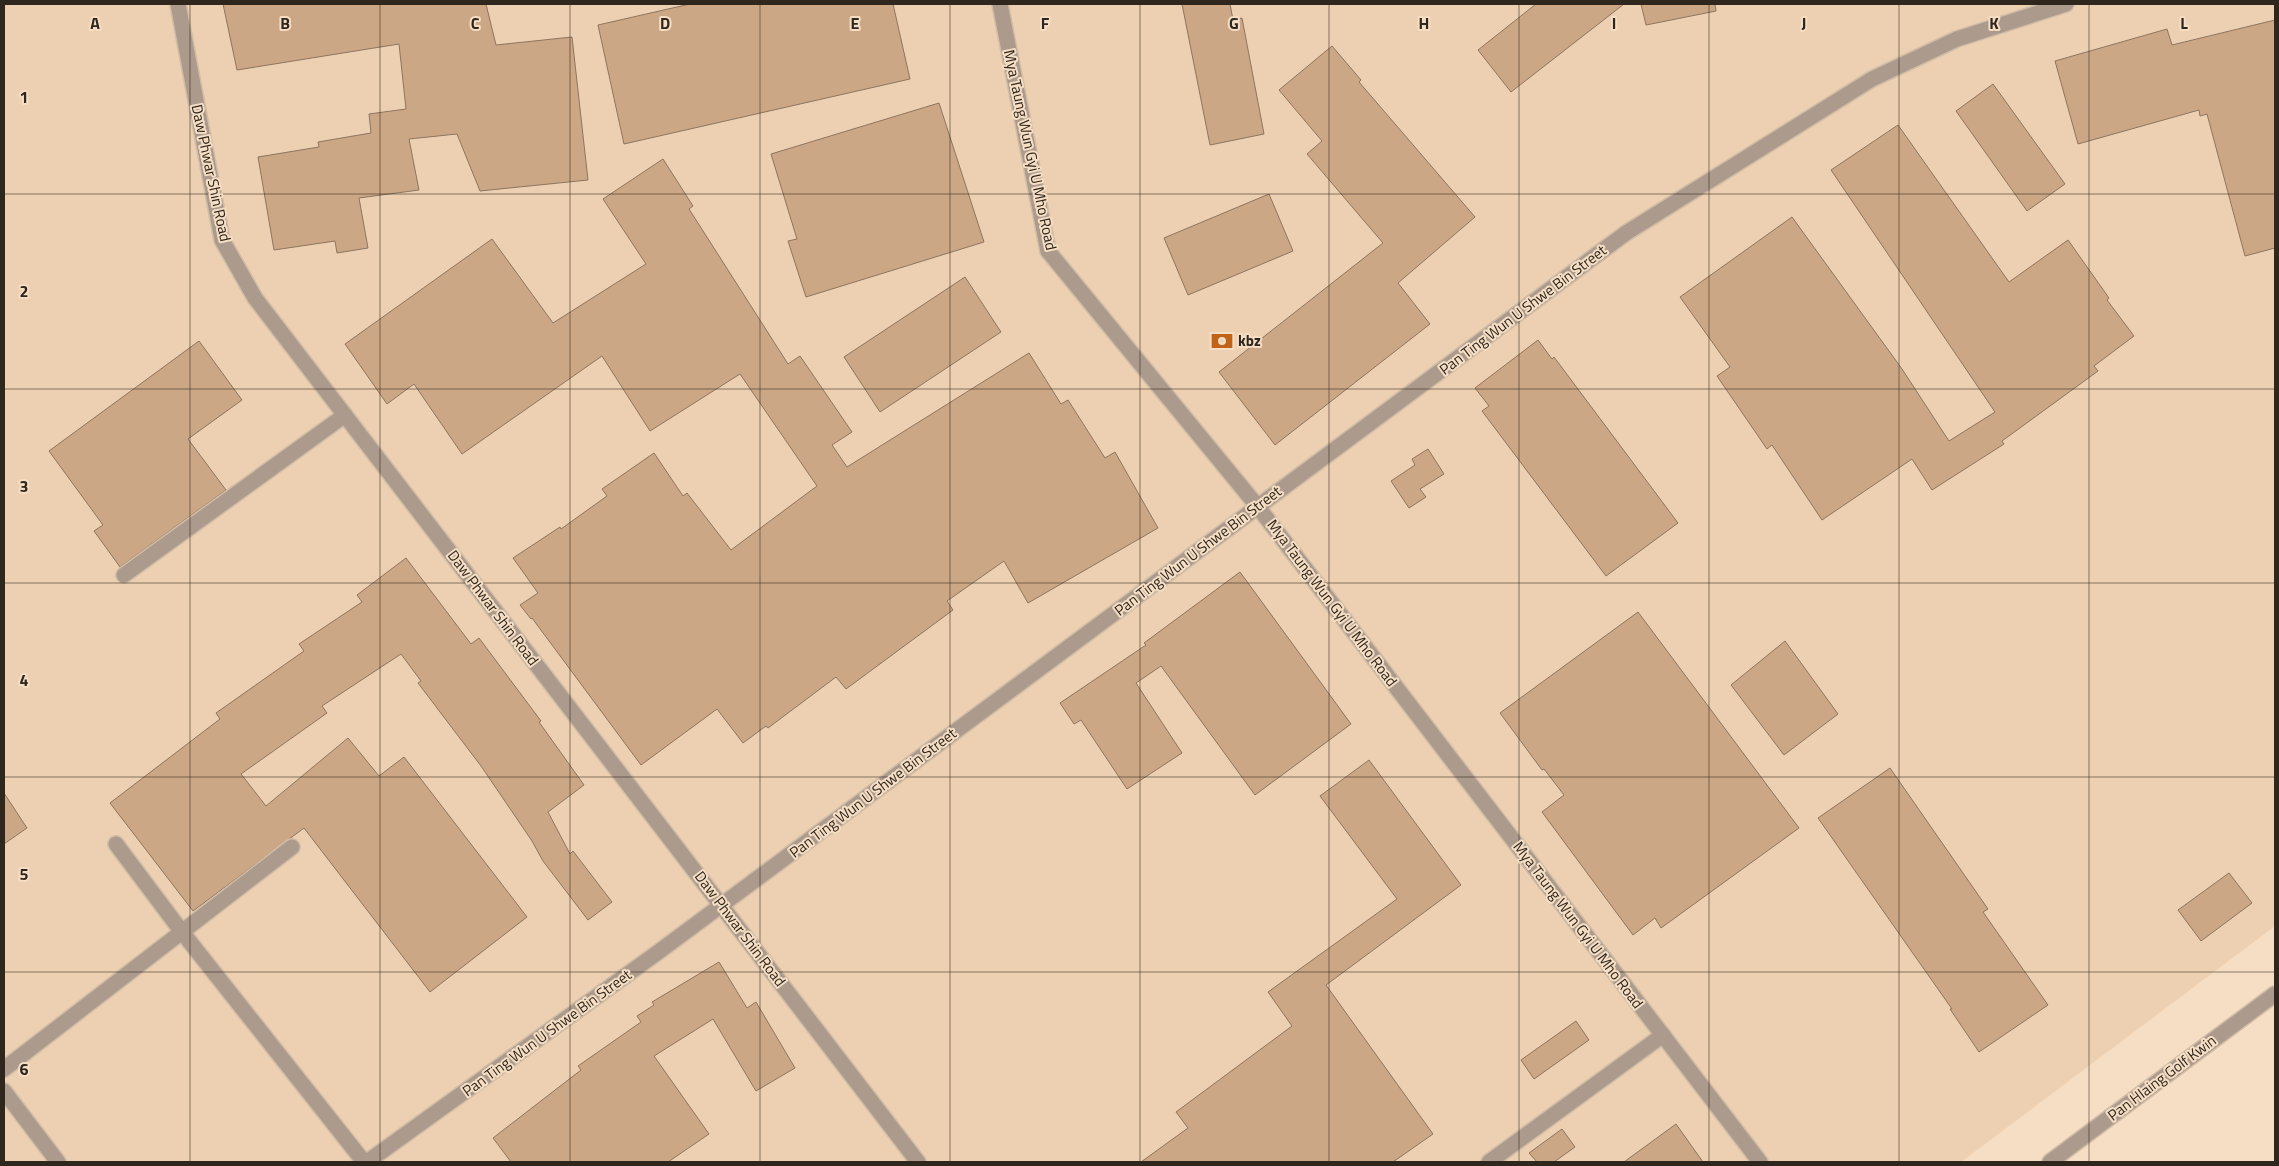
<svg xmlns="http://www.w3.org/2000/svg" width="2279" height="1166" font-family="'Titillium Web',sans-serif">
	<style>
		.built { fill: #edd0b1 }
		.building { fill: #cca785; stroke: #8c7560 }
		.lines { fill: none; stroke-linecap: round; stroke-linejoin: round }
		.minor-casing { stroke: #d1bda6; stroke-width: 18 }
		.minor { stroke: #ac9a8c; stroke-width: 15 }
		.grid { fill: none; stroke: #2f261d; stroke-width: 1; stroke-opacity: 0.55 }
		.labels { text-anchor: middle; stroke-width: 4; stroke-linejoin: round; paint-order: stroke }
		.street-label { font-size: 15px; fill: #2f261d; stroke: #f5dec4 }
		.poi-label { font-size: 15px; font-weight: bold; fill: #2f261d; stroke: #f5dec4; text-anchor: start }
		.grid-label { font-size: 16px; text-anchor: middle; font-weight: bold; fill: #2f261d; stroke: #f5dec4; stroke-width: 4; stroke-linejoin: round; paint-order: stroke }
	</style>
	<rect width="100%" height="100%" fill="#f5dec4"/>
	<polygon class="built" points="4,4 2275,4 2275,926 1961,1162 4,1162"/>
	<g class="building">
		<polygon points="223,4 486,4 496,45 572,37 588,180 480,191 457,134 409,139 419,190 359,198 368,248 337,253 335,241 274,250 258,157 319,147 318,142 371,133 369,114 406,109 399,44 237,70"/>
		<polygon points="690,4 893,4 910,79 624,144 598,25"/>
		<polygon points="1182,4 1230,4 1233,20 1242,18 1264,134 1210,145"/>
		<polygon points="1536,4 1624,4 1511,92 1478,50"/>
		<polygon points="1641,4 1715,4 1716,11 1646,25"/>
		<polygon points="2275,20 2275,248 2245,256 2207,114 2200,116 2199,110 2078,144 2055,61 2167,29 2172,45"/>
		<polygon points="1332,46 1361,80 1359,82 1475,217 1398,283 1430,324 1275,445 1219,372 1383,243 1307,154 1322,141 1279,90"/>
		<polygon points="1993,84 2065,184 2027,211 1956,111"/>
		<polygon points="939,103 984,242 806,297 788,241 797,239 771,154"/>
		<polygon points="1898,125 2009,282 2068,240 2109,298 2107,300 2134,336 2094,366 2098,371 2002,441 2004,444 1932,490 1912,459 1822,520 1772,445 1767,449 1717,376 1730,367 1680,297 1792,217 1902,369 1949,441 1995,412 1831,170"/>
		<polygon points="663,159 693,206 689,209 788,364 800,356 852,432 832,445 847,467 1029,353 1061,404 1068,400 1105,458 1115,452 1158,528 1028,603 1004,561 947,601 953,610 846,689 836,677 768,728 766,726 743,743 717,709 641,765 532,618 531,619 520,605 538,593 513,558 560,527 561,529 607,496 602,489 654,453 683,496 687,493 731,550 817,486 740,374 650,431 602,356 462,454 414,384 387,404 345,344 492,239 553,323 646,264 603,199"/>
		<polygon points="1269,194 1293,251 1188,295 1164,238"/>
		<polygon points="965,277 1001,332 880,412 844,357"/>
		<polygon points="1538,340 1552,359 1554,357 1678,523 1606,576 1482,411 1489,406 1475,388"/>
		<polygon points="199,341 242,400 188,439 226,490 120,567 94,531 103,525 49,451"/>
		<polygon points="1428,449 1444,474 1420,489 1426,497 1409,508 1391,481 1415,465 1412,459"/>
		<polygon points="406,558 471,644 479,638 541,721 539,722 584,785 548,812 570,854 573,851 612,902 588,920 543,861 532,841 481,766 418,683 421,681 401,654 322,706 327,713 241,774 266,806 348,738 379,776 404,757 527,917 430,992 304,828 193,911 110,803 220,719 216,713 304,651 299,644 362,602 357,595"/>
		<polygon points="1240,572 1351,724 1255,795 1161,666 1136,683 1182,753 1127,789 1081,720 1074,724 1060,703 1146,645 1144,643"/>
		<polygon points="1638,612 1799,828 1661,928 1655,918 1633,935 1542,812 1564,795 1544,769 1542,770 1500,713"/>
		<polygon points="1785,641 1838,714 1784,755 1731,685"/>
		<polygon points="1369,760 1461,885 1326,985 1433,1134 1393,1162 1141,1162 1188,1128 1176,1112 1292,1026 1268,992 1397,899 1320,796"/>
		<polygon points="1890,768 1988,909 1983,912 2048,1005 1979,1052 1950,1009 1952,1009 1818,818"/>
		<polygon points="4,793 27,828 4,844"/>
		<polygon points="2229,873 2252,903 2201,941 2178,910"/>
		<polygon points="719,962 747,1008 756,1002 795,1068 756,1091 713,1019 654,1056 709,1134 668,1162 511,1162 493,1138 581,1070 578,1066 641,1022 637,1016 654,1005 652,1002"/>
		<polygon points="1576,1021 1589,1040 1534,1079 1521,1060"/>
		<polygon points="1676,1124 1703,1162 1624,1162"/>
		<polygon points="1562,1129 1575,1147 1554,1162 1537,1162 1529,1153"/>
	</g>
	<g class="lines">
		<g class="minor-casing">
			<g id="minor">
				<polyline points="178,4 222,240 255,298 918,1162"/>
				<polyline points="1000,4 1048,251 1258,507 1760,1162"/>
				<polyline points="124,575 345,415"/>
				<polyline points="116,844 182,932 364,1162"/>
				<polyline points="4,1069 292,847"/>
				<polyline points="4,1091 58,1162"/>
				<polyline points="367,1162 657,953 1626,233 1872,79 1957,39 2066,4"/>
				<polyline points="1489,1162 1663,1035"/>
				<polyline points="2050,1162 2275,994"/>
			</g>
		</g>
		<use href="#minor" class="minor"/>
	</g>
	<path class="grid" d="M 190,4 L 190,1162M 380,4 L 380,1162M 570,4 L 570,1162M 760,4 L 760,1162M 950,4 L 950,1162M 1140,4 L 1140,1162M 1329,4 L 1329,1162M 1519,4 L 1519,1162M 1709,4 L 1709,1162M 1899,4 L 1899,1162M 2089,4 L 2089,1162M 4,194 L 2275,194M 4,389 L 2275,389M 4,583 L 2275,583M 4,777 L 2275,777M 4,972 L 2275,972"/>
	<defs>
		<g id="bank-bare" transform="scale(1.725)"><path d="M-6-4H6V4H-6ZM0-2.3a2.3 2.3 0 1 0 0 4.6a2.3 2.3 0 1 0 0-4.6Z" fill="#c06218" stroke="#f5dec4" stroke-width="2.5" paint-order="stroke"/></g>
	</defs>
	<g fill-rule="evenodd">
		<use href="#bank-bare" x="1222" y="341"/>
	</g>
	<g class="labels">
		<g class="street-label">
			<text transform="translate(1030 150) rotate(78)" y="5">Mya Taung Wun Gyi U Mho Road</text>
			<text transform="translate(211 173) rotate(78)" y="5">Daw Phwar Shin Road</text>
			<text transform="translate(1523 310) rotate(-37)" y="5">Pan Ting Wun U Shwe Bin Street</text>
			<text transform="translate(1198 551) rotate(-37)" y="5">Pan Ting Wun U Shwe Bin Street</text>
			<text transform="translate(1332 603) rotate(53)" y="5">Mya Taung Wun Gyi U Mho Road</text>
			<text transform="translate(493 608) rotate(53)" y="5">Daw Phwar Shin Road</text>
			<text transform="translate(873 793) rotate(-37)" y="5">Pan Ting Wun U Shwe Bin Street</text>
			<text transform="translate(1578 925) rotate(53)" y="5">Mya Taung Wun Gyi U Mho Road</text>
			<text transform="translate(740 929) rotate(53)" y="5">Daw Phwar Shin Road</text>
			<text transform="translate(547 1033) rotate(-36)" y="5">Pan Ting Wun U Shwe Bin Street</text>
			<text transform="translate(2162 1078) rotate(-37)" y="5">Pan Hlaing Golf Kwin</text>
		</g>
		<g class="poi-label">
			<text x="1238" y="346">kbz</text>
		</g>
	</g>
	<g class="grid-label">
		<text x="95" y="29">A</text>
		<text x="285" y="29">B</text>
		<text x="475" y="29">C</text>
		<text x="665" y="29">D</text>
		<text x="855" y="29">E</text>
		<text x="1045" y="29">F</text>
		<text x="1234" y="29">G</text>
		<text x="1424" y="29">H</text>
		<text x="1614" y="29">I</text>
		<text x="1804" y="29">J</text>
		<text x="1994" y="29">K</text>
		<text x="2184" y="29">L</text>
		<text x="24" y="103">1</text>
		<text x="24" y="297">2</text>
		<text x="24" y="492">3</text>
		<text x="24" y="686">4</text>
		<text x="24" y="880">5</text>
		<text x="24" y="1075">6</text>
	</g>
	<rect width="2279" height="1166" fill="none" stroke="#2f261d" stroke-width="10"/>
</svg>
